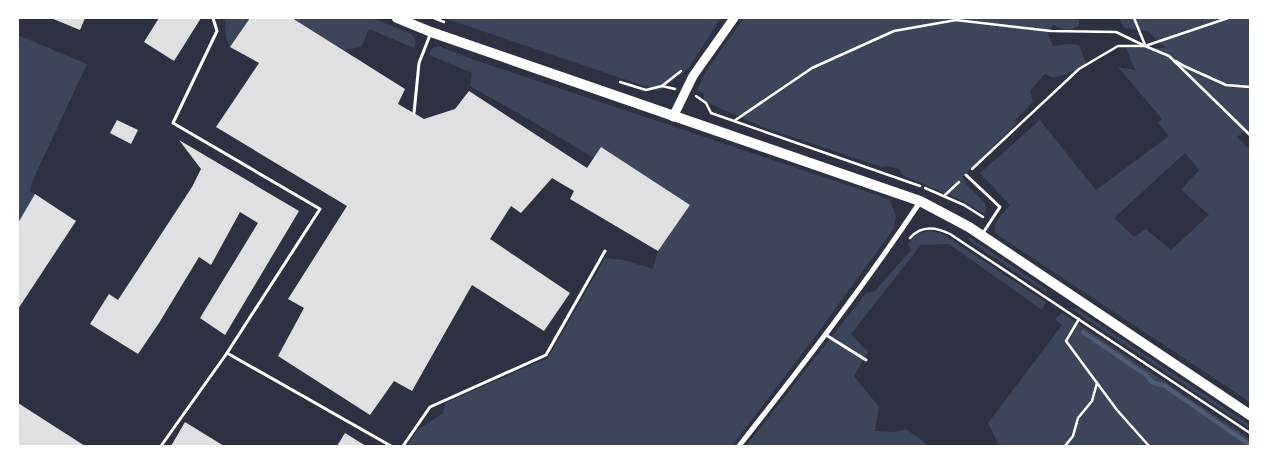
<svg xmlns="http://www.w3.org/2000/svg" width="1268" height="464" font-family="Figtree,sans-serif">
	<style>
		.green { fill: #3c4559; fill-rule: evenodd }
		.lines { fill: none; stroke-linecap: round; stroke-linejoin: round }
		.stream { stroke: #4f5d75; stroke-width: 4.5 }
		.building { fill: #e0e0e3 }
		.path { stroke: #fff; stroke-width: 2.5 }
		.service { stroke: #fff; stroke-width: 3 }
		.minor { stroke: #fff; stroke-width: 5 }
		.tertiary { stroke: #fff; stroke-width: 9 }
		.secondary { stroke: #fff; stroke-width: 10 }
	</style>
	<rect width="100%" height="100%" fill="#2d3142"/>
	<g class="green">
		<polygon points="225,18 250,18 230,47 226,38"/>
		<path d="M 292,18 L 372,18 L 411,34 C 416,39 417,42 414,48 L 369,29 L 361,47 L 343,50 Z"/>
		<polygon points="444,18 721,18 688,69 659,91"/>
		<polygon points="744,18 1069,18 1079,20 1079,26 1068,31 1053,25 1048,34 1053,46 1069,44 1079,45 1087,66 1054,78 1045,74 1030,91 1033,102 1014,121 1017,123 963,176 965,183 985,203 986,210 984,214 961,200 902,175 899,169 887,166 882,167 760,126 704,101 704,93 697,90 706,71"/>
		<path d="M 1119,18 L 1250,18 L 1250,138 L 1244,132 L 1237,137 L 1250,150 L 1250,402 L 999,236 L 995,232 L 995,223 L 1010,205 L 980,173 L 1040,120 L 1096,190 L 1169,136 L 1158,123 L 1162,119 L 1118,67 L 1135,70 L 1126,48 L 1166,48 L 1147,31 L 1124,28 ZM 1185,153 L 1199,170 L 1181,190 L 1209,215 L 1171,250 L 1146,229 L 1134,237 L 1114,218 Z"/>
		<polygon points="18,35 87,64 32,182 30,191 35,194 18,223"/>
		<polygon points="438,46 472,59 871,193 890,200 896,216 894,228 820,330 732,446 407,446 417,430 443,413 445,403 548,358 605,258 624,260 653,269 658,251 690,205 601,147 594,158 530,120 470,86 472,73 429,55 432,48"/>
		<polygon points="930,231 943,234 1046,302 1042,310 949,244 921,245 851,334 868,352 854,376 879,407 875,431 895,432 906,429 924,442 927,446 746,446 866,293 875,291 911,250 908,244 918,233"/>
		<polygon points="969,237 1046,289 1048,294 968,240"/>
		<polygon points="1070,308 1077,309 1250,425 1250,429"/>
		<polygon points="1062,313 1250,439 1250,446 999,446 988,423 1062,325 1055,319"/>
	</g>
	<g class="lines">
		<polyline class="stream" points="1083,332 1146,375 1152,382 1165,386 1250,445"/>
	</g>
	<g class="building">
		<polygon points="51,18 85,18 80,30"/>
		<polygon points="159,18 201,18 174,61 144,42"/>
		<polygon points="250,18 292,18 405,89 398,104 424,119 455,109 469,91 587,168 601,147 690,205 658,251 570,199 574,191 552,178 521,213 511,206 490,239 570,293 544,331 472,285 412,391 394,381 370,415 278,356 304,308 288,299 347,206 216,127 259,63 230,47"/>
		<polygon points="117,120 138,130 131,144 110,133"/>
		<polygon points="179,140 299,211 225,335 200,318 258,223 240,212 211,265 199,257 159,323 138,354 90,324 109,294 118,300 192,187 201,169"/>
		<polygon points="35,194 76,221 18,309 18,223"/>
		<polygon points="18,403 85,446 18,446"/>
		<polygon points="185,422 224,446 171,446"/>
		<polygon points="345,433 366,446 337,446"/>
	</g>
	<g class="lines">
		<g class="path">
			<polyline points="434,18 444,22"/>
			<polyline points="1134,18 1145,45"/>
			<polyline points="1176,61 1184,66 1226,85 1250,87"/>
			<polyline points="620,82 646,90 662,86 675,89"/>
			<polyline points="662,86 681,71"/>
			<polyline points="696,96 706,103 711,113 920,186"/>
			<polyline points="734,121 812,68 894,31 956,20 1051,31 1116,32 1145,46 1228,18"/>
			<polyline points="972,169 1079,69 1118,46 1145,46 1169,56 1250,135"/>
			<polyline points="925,188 964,205 983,217"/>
			<polyline points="945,195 959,182"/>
			<path d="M 910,238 C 921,225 936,227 950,234 L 1250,433"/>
			<polyline points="1079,319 1066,341 1117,410 1149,446"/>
			<polyline points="1065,446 1073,436 1078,418 1092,401 1097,383"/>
		</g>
		<g class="service">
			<polyline points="414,113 419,63 430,35"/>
			<polyline points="966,175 1000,207 983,233"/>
			<polyline points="826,335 866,360"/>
			<polyline points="227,353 391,446"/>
			<polyline points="161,446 227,353 320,209 173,123 217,31 213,18"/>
			<polyline points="403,446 430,407 546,355 605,251"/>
		</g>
		<path class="minor" d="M 739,446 C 802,366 864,286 920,202"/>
		<polyline class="tertiary" points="673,117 693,76 734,18"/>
		<polyline class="secondary" points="397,18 431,32 920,201 969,227 1250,415"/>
	</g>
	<rect width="1268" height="464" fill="none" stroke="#ffffff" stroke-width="38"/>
</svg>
